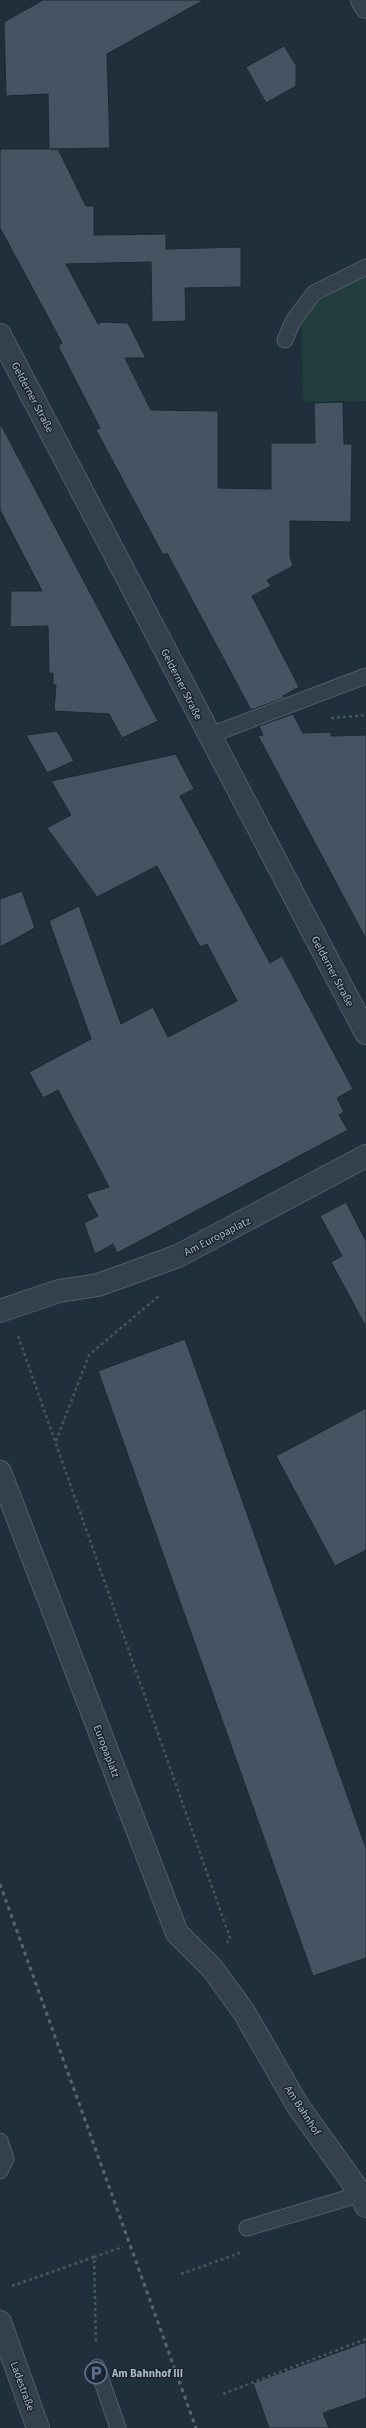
<svg xmlns="http://www.w3.org/2000/svg" width="366" height="2428" font-family="'Source Sans 3',sans-serif">
	<style>
		.green { fill: #223d3d }
		.building { fill: #445463; stroke: #1c2733 }
		.lines { fill: none; stroke-linecap: round; stroke-linejoin: round }
		.service-casing { stroke: #535e6a; stroke-width: 17 }
		.minor-casing { stroke: #535e6a; stroke-width: 24 }
		.path { stroke: #405a5a; stroke-width: 2.5; stroke-dasharray: 3 3; stroke-linecap: butt }
		.service { stroke: #34404c; stroke-width: 15 }
		.minor { stroke: #34404c; stroke-width: 22 }
		.rail { stroke: #566574; stroke-width: 3; stroke-dasharray: 4 4; stroke-linecap: butt }
		.labels { text-anchor: middle; stroke-width: 3; stroke-linejoin: round; paint-order: stroke }
		.street-label { font-size: 11px; fill: #b0bbc8; stroke: #1a2531 }
		.poi-label { font-size: 11px; font-weight: bold; fill: #b0bbc8; stroke: #1a2531; text-anchor: start }
	</style>
	<rect width="100%" height="100%" fill="#202f3c"/>
	<polygon class="green" points="366,275 366,401 303,402 301,315 318,301"/>
	<g class="building">
		<polygon points="43,0 204,0 107,54 110,148 50,149 58,149 86,206 94,206 94,235 166,234 166,249 241,247 241,287 185,288 186,321 152,322 151,262 66,264 98,324 102,322 128,323 146,358 125,358 151,410 218,411 218,488 271,489 271,443 315,443 314,403 343,402 344,444 352,444 351,522 290,521 290,556 293,566 267,580 271,586 252,596 299,687 283,696 284,698 251,710 167,553 163,555 96,430 100,428 58,346 62,343 0,228 0,149 49,149 48,94 6,96 4,22"/>
		<polygon points="284,46 296,65 296,86 266,103 246,67"/>
		<polygon points="0,423 158,721 122,738 109,714 54,711 56,685 53,685 53,673 49,673 48,626 10,627 11,591 42,591 0,510"/>
		<polygon points="293,714 303,733 331,732 331,736 366,735 366,939 258,736 263,735 259,726"/>
		<polygon points="57,731 74,761 47,773 26,735"/>
		<polygon points="176,754 194,789 180,796 270,963 282,956 353,1089 337,1098 344,1112 339,1115 348,1130 117,1253 113,1244 95,1254 84,1223 98,1216 86,1194 109,1187 58,1090 43,1098 29,1072 91,1039 49,921 79,906 121,1024 153,1007 168,1037 237,1001 207,944 200,947 157,866 97,897 47,828 71,815 51,781"/>
		<polygon points="22,891 35,928 0,947 0,899"/>
		<polygon points="346,1202 366,1241 366,1327 331,1262 342,1256 320,1216"/>
		<polygon points="185,1339 366,1848 366,1958 313,1976 98,1371"/>
		<polygon points="366,1408 366,1550 335,1566 276,1456"/>
		<polygon points="366,2342 366,2398 323,2413 329,2428 269,2428 253,2383"/>
	</g>
	<g class="lines">
		<g class="service-casing">
			<g id="service">
				<polyline points="285,340 293,321 314,293 366,267"/>
				<polyline points="208,736 366,676"/>
				<polyline points="0,2141 6,2159 0,2171"/>
				<polyline points="247,2228 361,2194"/>
				<polyline points="97,2367 118,2428"/>
			</g>
		</g>
		<g class="minor-casing">
			<g id="minor">
				<polyline points="362,0 366,7"/>
				<polyline points="0,335 366,1033"/>
				<polyline points="0,1311 59,1291 98,1285 178,1256 366,1156"/>
				<polyline points="0,1472 177,1933 212,1968 244,2012 298,2106 361,2194 366,2206"/>
				<polyline points="0,2322 38,2428"/>
			</g>
		</g>
		<g class="path">
			<polyline points="331,718 366,715"/>
			<polyline points="18,1336 230,1938 227,1943"/>
			<polyline points="56,1441 89,1355 160,1295"/>
			<polyline points="181,2274 240,2253"/>
			<polyline points="12,2286 94,2257"/>
			<polyline points="96,2341 94,2257 123,2247"/>
			<polyline points="223,2394 366,2339"/>
		</g>
		<use href="#service" class="service"/>
		<use href="#minor" class="minor"/>
		<polyline class="rail" points="0,1884 196,2428"/>
	</g>
	<defs>
		<g id="parking-ring" transform="scale(1.15)"><circle r="9.5" fill="#1a2531" stroke="#5c6f8a" stroke-width="1.5"/><path d="M-3.5-5.5H1a3.5 3.5 0 0 1 0 7H-1V5.5H-3.5ZM-1-3.4V-.6H.8a1.4 1.4 0 0 0 0-2.8Z" fill="#5c6f8a"/></g>
	</defs>
	<g fill-rule="evenodd">
		<use href="#parking-ring" x="96" y="2373"/>
	</g>
	<g class="labels">
		<g class="street-label">
			<text transform="translate(33 397) rotate(62)" y="4">Gelderner Straße</text>
			<text transform="translate(182 684) rotate(63)" y="4">Gelderner Straße</text>
			<text transform="translate(333 971) rotate(62)" y="4">Gelderner Straße</text>
			<text transform="translate(217 1236) rotate(-27)" y="4">Am Europaplatz</text>
			<text transform="translate(107 1751) rotate(69)" y="4">Europaplatz</text>
			<text transform="translate(303 2110) rotate(57)" y="4">Am Bahnhof</text>
			<text transform="translate(23 2386) rotate(70)" y="4">Ladestraße</text>
		</g>
		<g class="poi-label">
			<text x="112" y="2377">Am Bahnhof III</text>
		</g>
	</g>
</svg>
